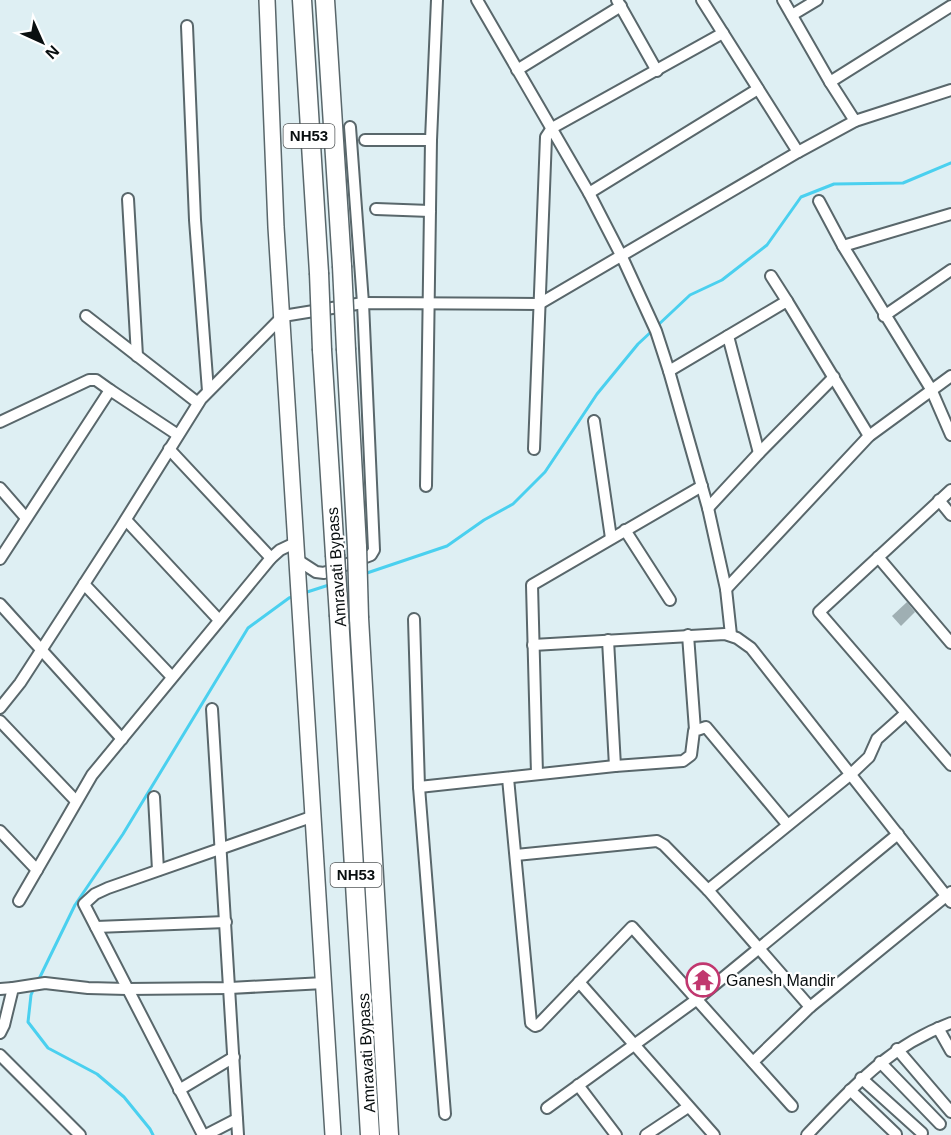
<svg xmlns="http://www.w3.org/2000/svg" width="951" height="1135" font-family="Arial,sans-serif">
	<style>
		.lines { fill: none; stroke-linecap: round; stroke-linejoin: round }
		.stream { stroke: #4ad0ef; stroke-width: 3 }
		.building { fill: #9fafb3 }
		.minor-casing { stroke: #59676b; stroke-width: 14 }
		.secondary-casing { stroke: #59676b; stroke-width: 18 }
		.trunk-casing { stroke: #59676b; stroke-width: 21 }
		.minor { stroke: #fff; stroke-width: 10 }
		.secondary { stroke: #fff; stroke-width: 15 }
		.trunk { stroke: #fff; stroke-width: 18 }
		.trunk-bridge-casing { stroke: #59676b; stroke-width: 21; stroke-linecap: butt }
		.trunk-bridge { stroke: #fff; stroke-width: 18 }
		.labels { text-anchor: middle; stroke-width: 4.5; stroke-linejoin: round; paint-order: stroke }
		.shield { fill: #fff; stroke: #535758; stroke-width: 1.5 }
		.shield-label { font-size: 15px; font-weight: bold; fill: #090f10 }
		.street-label { font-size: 16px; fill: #090f10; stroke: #fff }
		.poi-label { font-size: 16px; fill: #090f10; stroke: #fff; text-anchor: start }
	</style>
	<rect width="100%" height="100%" fill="#deeff3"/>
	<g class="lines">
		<g class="stream">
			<polyline points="657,326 690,295 722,280 767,245 801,197 834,184 903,183 951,163"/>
			<polyline points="364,574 447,546 484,520 513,504 545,472 597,394 638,344 652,331"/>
			<polyline points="304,593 332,584"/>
			<polyline points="38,981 75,905 123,834 248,628 289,598 295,596"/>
			<polyline points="35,986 31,995 28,1022 48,1048 97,1074 124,1097 150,1129 153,1135"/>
		</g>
	</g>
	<polygon class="building" points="907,602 915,612 901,626 892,616"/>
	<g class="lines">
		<g class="minor-casing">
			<g id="minor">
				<polyline points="477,0 589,193 622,257 656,331 669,371 708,508 726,589 731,635"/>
				<polyline points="617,0 657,71"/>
				<polyline points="702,0 798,152"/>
				<polyline points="783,0 830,82 855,121"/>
				<polyline points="792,15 817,0"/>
				<polyline points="187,26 195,220 208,391"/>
				<polyline points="517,70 621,6"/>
				<polyline points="830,82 951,6"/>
				<polyline points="365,140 431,140"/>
				<polyline points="589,193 758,89"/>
				<polyline points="128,199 137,356"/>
				<polyline points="819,201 843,246"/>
				<polyline points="376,209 430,211"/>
				<polyline points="951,214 843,246 931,389 951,435"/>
				<polyline points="771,276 787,301"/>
				<polyline points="86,316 198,403"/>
				<polyline points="884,316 951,270"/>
				<polyline points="728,336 759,453"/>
				<polyline points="669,371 787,301 869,436"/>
				<polyline points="594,421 611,538"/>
				<polyline points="0,422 89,380 96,380 110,390"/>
				<polyline points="169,449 271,558"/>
				<polyline points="534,449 546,137 552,128 723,33"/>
				<polyline points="426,486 431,140 437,0"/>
				<polyline points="0,488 26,518"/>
				<polyline points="951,490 819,612 951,765"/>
				<polyline points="939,500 951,515"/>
				<polyline points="708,508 759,453 834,377"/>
				<polyline points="126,520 219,620"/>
				<polyline points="625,530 670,600"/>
				<polyline points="878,557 951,643"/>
				<polyline points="0,559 110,390 178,435"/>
				<polyline points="299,561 316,572 324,573 371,555 374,550 363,303 350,127"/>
				<polyline points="84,584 172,677"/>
				<polyline points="726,589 869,436 951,376"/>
				<polyline points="0,604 122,739"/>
				<polyline points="414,619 419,787 445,1114"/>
				<polyline points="688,635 695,730"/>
				<polyline points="608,640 615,766"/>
				<polyline points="533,645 725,634 737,638 751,648 951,902"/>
				<polyline points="0,708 20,683 121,527 201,399 283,316 363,303 539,304 798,152 855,121 951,90"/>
				<polyline points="212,709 238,1135"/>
				<polyline points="0,721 76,801"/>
				<polyline points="537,774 532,585 702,486"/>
				<polyline points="508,778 531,1023 535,1026 538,1025 632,927 792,1106"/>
				<polyline points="419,787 615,766 683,761 691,755 694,731 706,727 787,824"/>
				<polyline points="154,797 158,870"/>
				<polyline points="0,831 37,870"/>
				<polyline points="516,855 657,841 664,845 708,890"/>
				<polyline points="19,901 92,775 271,558 280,550 297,542"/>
				<polyline points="96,927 226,922"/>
				<polyline points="579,982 714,1135"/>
				<polyline points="0,989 13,988"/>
				<polyline points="810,1007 708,890 851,774 869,757 877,739 905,714"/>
				<polyline points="938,1028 951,1051"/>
				<polyline points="0,1033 4,1025 13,988 45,983 88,988 127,989 230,988 324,983"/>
				<polyline points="897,1049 951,1112"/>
				<polyline points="0,1055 80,1135"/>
				<polyline points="753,1062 810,1007 951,892"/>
				<polyline points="880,1062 940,1124"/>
				<polyline points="861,1078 922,1133"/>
				<polyline points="578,1085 616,1135"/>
				<polyline points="179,1090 234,1057"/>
				<polyline points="850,1090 896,1134"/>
				<polyline points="547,1108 696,1000 898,834"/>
				<polyline points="203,1135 84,904 95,894 108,888 314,816"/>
				<polyline points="206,1135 237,1119"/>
				<polyline points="646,1135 688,1107"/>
				<path d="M 807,1135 C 853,1087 887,1047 951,1023"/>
			</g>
		</g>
		<g class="secondary-casing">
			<polyline id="secondary" points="267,0 276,227 333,1135"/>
		</g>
		<g class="trunk-casing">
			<g id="trunk">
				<polyline points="302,0 319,273"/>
				<polyline points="325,0 342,266"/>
				<polyline points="322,350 335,555"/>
				<polyline points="346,350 357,547"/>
				<polyline points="339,616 370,1135"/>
				<polyline points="359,618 389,1135"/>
			</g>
		</g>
		<use href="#minor" class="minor"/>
		<use href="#secondary" class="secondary"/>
		<use href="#trunk" class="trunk"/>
		<g class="trunk-bridge-casing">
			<g id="trunk-bridge">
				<polyline points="342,266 346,350"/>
				<polyline points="319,273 322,350"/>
				<polyline points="357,547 359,618"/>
				<polyline points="335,555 339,616"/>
			</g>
		</g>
		<use href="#trunk-bridge" class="trunk-bridge"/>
	</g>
	<defs>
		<g id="temple-ring" transform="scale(1.725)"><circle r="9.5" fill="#fff" stroke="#c1376f" stroke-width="1.5"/><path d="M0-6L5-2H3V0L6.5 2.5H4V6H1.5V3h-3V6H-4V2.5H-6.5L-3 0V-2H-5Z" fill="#c1376f"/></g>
	</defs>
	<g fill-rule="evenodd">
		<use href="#temple-ring" x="703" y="980"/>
	</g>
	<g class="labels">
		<g class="shield">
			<rect x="283.5" y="124" width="51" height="24" rx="4.5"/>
			<rect x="330.5" y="863" width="51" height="24" rx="4.5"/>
		</g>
		<g class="shield-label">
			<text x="309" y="141">NH53</text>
			<text x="356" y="880">NH53</text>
		</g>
		<g class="street-label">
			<text transform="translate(336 567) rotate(-94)" y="6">Amravati Bypass</text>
			<text transform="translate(366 1053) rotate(-93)" y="6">Amravati Bypass</text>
		</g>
		<g class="poi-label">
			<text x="726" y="986">Ganesh Mandir</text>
		</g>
	</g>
	<g transform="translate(42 42) rotate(135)" stroke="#ffffff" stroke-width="4.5" paint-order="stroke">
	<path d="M0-4.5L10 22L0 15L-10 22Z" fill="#090f10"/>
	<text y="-9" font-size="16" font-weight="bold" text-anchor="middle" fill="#090f10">N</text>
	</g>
</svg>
